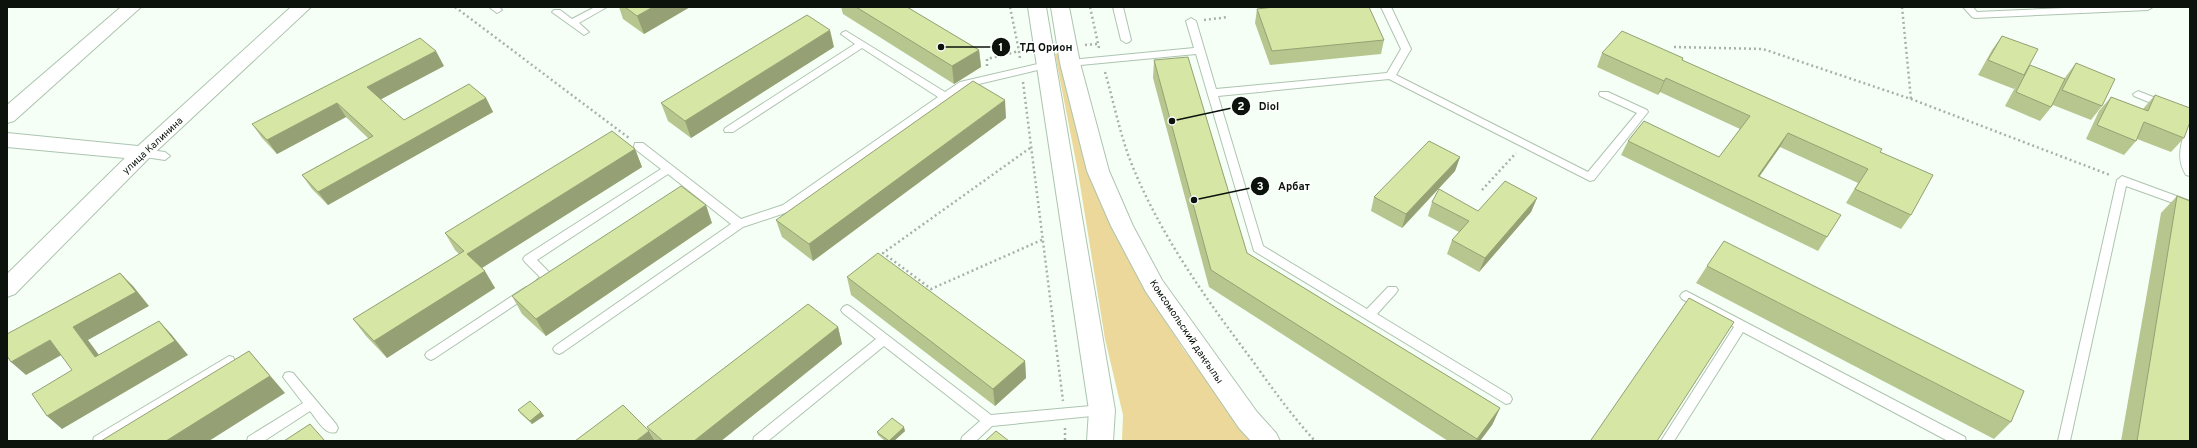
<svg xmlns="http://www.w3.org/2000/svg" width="2197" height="448" font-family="Overpass,sans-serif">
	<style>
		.green { fill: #ebd89a }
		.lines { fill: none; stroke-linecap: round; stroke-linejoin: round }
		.service-casing { stroke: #adc4af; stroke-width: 2 }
		.minor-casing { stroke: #adc4af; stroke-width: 2 }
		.tertiary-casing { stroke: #adc4af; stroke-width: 2 }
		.path { stroke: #a8b1a9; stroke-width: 2.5; stroke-dasharray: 2 3; stroke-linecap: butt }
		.service { fill: #fff; fill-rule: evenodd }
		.minor { fill: #fff; fill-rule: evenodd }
		.tertiary { fill: #fff; fill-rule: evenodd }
		.wall { fill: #b7c68e }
		.shaded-wall { fill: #95a174 }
		.building { fill: #d5e6a5; stroke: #95a174 }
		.labels { text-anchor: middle; stroke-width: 3; stroke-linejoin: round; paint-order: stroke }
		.street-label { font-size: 10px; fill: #0b130c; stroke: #fff }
		.leader { fill: none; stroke: #0b130c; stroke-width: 1.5 }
		.callout-dot { fill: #0b130c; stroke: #fff; stroke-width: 1.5 }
		.mark-label { font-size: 12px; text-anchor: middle; font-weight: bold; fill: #fff }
		.callout-label { font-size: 11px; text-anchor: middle; font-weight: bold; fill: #0b130c; stroke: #fff; stroke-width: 3; stroke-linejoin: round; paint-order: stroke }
	</style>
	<rect width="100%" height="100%" fill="#f5fff6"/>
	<polygon class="green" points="1062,53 1090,176 1140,282 1184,350 1255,441 1122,441 1123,415 1105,339 1078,172 1055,54"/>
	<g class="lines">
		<g class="service-casing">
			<g id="service">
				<polygon points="489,7 499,7 502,10 497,13"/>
				<polygon points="595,7 607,7 579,23 589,32 584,35 552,12 554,10 560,10 572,19"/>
				<polygon points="1113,7 1123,7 1131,40 1129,42 1126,43 1121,40"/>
				<polygon points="1381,7 1391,7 1411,49 1396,75 1588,172 1637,113 1600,96 1599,94 1600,92 1608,92 1647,110 1648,112 1594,180 1590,181 1389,79 1218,96 1263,246 1367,309 1388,287 1396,287 1398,290 1396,293 1377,314 1510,395 1512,399 1510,403 1506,404 1254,251 1196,54 1070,66 1065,63 1070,60 1194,48 1186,21 1191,18 1196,21 1216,89 1387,73 1401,49"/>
				<polygon points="1963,7 1973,7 1977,12 2086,7 2153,7 2148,10 1975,18 1972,17"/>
				<polygon points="846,31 945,92 960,82 1046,62 1051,65 1046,68 966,87 791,211 743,227 563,352 559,354 555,352 553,349 555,346 731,224 668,174 537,260 554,277 544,286 536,286 534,283 540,277 525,262 523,259 525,256 661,169 635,149 634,146 635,143 643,143 741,219 783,205 938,97 862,48 733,132 725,132 724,130 725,128 855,44 841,34 843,32"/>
				<polygon points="2138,91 2186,110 2190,115 2190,124 2186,123 2178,114 2134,96 2133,94"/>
				<path d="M 2190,125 L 2190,176 L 2186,175 C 2176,159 2181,146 2185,129 Z"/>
				<polygon points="142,149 165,152 170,156 165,160 138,156 137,153"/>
				<polygon points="2122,176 2190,201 2190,209 2126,186 2070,441 2058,441 2117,180"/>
				<polygon points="526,287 530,289 532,292 530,295 435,358 431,360 427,358 425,355 427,352"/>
				<polygon points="1686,291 1965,437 1966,441 1948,441 1743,332 1674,441 1661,441 1734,327 1682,299 1680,296 1682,293"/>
				<polygon points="847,305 851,307 991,415 1102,405 1106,406 1108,410 1106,414 1102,415 992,426 976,441 961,441 962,437 980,421 884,346 768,441 753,441 754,437 876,339 843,313 841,310 843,307"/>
				<polygon points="229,356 233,357 235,361 233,365 110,441 93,441 94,437"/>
				<path d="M 289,372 L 293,373 L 336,424 L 338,428 L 336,432 C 325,436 317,419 310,411 L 264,441 L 247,441 L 248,437 L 303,403 L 283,377 L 285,373 Z"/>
			</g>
		</g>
		<g class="minor-casing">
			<g id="minor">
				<polygon points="121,7 141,7 14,121 7,123 7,105"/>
				<polygon points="291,7 311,7 149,158 15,294 7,297 7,274 125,158 7,147 7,133 138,146"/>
			</g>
		</g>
		<g class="tertiary-casing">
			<g id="tertiary">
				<polygon points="1028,7 1046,7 1115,410 1113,441 1087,441 1089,410"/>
				<polygon points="1051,7 1069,7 1080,63 1109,171 1133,226 1162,280 1257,412 1276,433 1280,441 1251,441 1239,428 1146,292 1111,226 1087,171 1060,63"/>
			</g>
		</g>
		<g class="path">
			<polyline points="455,7 629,138"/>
			<polyline points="1010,7 1019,51"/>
			<polyline points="1090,7 1099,48"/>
			<polyline points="1902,7 1911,99"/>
			<polyline points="1204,20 1228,17"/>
			<polyline points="1085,45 1098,44"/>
			<polyline points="1674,47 1763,49 1911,99 2110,175"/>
			<polyline points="987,66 987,59 1019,51 1020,59"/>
			<path d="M 1105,72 C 1114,103 1120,135 1132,165 C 1161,236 1206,299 1252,360 C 1272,388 1292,416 1315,441"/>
			<polyline points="1023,82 1063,401"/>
			<polyline points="1030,148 883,253 931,289 1044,239"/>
			<polyline points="1482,190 1516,153"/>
			<polyline points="1065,428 1065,441"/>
		</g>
		<use href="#service" class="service"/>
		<use href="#minor" class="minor"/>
		<use href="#tertiary" class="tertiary"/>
	</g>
	<g class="wall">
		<polygon points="619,7 690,7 644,34 623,19"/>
		<polygon points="841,7 907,7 979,50 981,67 954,84 843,14"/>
		<polygon points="1257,9 1384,40 1381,54 1270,65 1255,23"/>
		<polygon points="2002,36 2027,70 2030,65 2064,79 2076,63 2102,106 2091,120 2053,105 2040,121 2005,106 2017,84 2014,89 1978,75 1992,50"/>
		<polygon points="834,47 691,138 668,121 661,103"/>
		<polygon points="1602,53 1683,58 1682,60 1880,152 1911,215 1901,229 1846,203 1858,183 1780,147 1760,176 1827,237 1818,251 1621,155 1628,141 1719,157 1740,129 1660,92 1658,95 1597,67"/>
		<polygon points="1154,60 1247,253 1500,408 1492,425 1480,441 1448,441 1209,287 1153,78"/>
		<polygon points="444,66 380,99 404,120 486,98 493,112 328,205 312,189 302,175 369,139 346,117 277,154 262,138 252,124"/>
		<polygon points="2155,95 2184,138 2171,152 2137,139 2136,141 2124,155 2086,139 2099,111 2111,97 2143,109"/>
		<polygon points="1006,118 813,261 782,237 776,220"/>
		<polygon points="635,149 642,167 482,268 495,288 387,358 366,336 353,319 459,254 455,250 445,233"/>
		<polygon points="1460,157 1455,171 1402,228 1371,211 1374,197"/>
		<polygon points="2177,196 2190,441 2121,441 2161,213"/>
		<polygon points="1537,198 1531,212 1479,272 1447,254 1452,240 1459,232 1428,216 1432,202 1478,211"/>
		<polygon points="712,223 546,336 522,314 512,296"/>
		<polygon points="1707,266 2011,422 1994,439 1696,283"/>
		<polygon points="847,277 1025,361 1026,378 995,406 851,295"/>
		<polygon points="838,327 842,344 721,441 655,441 647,427"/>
		<polygon points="518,410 541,412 544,416 532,424 520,413"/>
		<polygon points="905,431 894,441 885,441 878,435 877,432"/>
	</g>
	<g class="shaded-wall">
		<polygon points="653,7 690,7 644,34 637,16"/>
		<polygon points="830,30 834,47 691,138 685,121"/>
		<polygon points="979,50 981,67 954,84 952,66"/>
		<polygon points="436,51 444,66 376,102 367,87"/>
		<polygon points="1666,78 1660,92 1658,95 1664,81"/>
		<polygon points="486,98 493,112 328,205 318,192"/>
		<polygon points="1005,100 1006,118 813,261 809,244"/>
		<polygon points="337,103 346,117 277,154 267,140"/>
		<polygon points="1788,133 1780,147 1750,189 1758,176"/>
		<polygon points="635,149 642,167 477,271 467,254"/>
		<polygon points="1460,157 1455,171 1402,228 1406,214"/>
		<polygon points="1537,198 1531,212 1479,272 1485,258"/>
		<polygon points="706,205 712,223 546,336 536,319"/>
		<polygon points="485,271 495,288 387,358 374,341"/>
		<polygon points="120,273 133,286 149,306 88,340 110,370 95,357 73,327"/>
		<polygon points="159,321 171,334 188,355 62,429 47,416"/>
		<polygon points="838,327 842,344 721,441 694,441"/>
		<polygon points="50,340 65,353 26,375 11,362"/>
		<polygon points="249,351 285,393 209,441 166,441"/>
		<polygon points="1025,361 1026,378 995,406 993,389"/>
		<polygon points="1500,408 1492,425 1480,441 1476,441 1477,439"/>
		<polygon points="541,412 544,416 532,424 530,421"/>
		<polygon points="904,427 905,431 894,441 889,441"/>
		<polygon points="649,431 655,441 636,441"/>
	</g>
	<g class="building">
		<polygon points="625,7 653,7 637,16"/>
		<polygon points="856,7 907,7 979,50 952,66"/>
		<polygon points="1274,7 1369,7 1384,40 1272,51 1257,9"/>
		<polygon points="807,15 830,30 685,121 661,103"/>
		<polygon points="1622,31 1683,58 1682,60 1882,149 1880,152 1933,175 1911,215 1855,189 1868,169 1788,133 1758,176 1841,215 1827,237 1628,141 1644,121 1719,157 1750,116 1666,78 1664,81 1602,53"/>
		<polygon points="2002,36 2038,49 2024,75 1988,60"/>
		<polygon points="420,38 436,51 367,87 404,120 469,84 486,98 318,192 302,175 373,136 337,103 267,140 252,124"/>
		<polygon points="1188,57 1247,253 1500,408 1477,439 1211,270 1154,60"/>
		<polygon points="2076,63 2115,79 2102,106 2062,90"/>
		<polygon points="2030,65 2065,79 2051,107 2016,92"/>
		<polygon points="973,81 1005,100 809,244 776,220"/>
		<polygon points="2155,95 2190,108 2190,122 2184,138 2144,122 2136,141 2097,125 2111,97 2148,111"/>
		<polygon points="612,131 635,149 467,254 485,271 374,341 353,319 464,251 445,233"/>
		<polygon points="1429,141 1460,157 1406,214 1374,197"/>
		<polygon points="1505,181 1537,198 1485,258 1452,240 1469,221 1432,202 1439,189 1478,211"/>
		<polygon points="681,186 706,205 536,319 512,296"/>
		<polygon points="2177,196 2190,201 2190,441 2137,441"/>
		<polygon points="1724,241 2024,391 2011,422 1707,266"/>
		<polygon points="878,253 1025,361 993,389 847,277"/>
		<polygon points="120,273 136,292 73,327 95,357 159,321 175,341 47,416 32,394 72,370 50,340 11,362 7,356 7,334"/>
		<polygon points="1689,298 1734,322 1657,441 1594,441 1591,440"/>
		<polygon points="808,304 838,327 694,441 663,441 647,427"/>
		<polygon points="249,351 270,376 166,441 101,441"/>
		<polygon points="530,401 541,412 530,421 518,410"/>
		<polygon points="623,405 649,431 636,441 575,441"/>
		<polygon points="892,418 904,427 889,441 877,432"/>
		<polygon points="310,424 325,441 284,441"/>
		<polygon points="996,431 1009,441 985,441"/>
	</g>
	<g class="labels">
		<g class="street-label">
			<text transform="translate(152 145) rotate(-43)" y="4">улица Калинина</text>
			<text transform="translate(1187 331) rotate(56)" y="4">Комсомольский даңғылы</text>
		</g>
	</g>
	<path class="leader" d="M941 47L1001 47M1172 121L1241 106M1194 200L1260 186"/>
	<g class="callout-dot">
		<circle cx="941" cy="47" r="4"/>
		<circle cx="1172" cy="121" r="4"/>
		<circle cx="1194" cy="200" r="4"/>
		<circle cx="1001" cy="47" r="10"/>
		<circle cx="1241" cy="106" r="10"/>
		<circle cx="1260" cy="186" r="10"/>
	</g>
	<g class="mark-label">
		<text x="1001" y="51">1</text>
		<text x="1241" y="110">2</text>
		<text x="1260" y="190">3</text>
	</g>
	<g class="callout-label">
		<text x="1046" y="51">ТД Орион</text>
		<text x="1269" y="110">Diol</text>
		<text x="1294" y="190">Арбат</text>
	</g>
	<rect width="2197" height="448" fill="none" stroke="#0b130c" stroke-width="16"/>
</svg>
